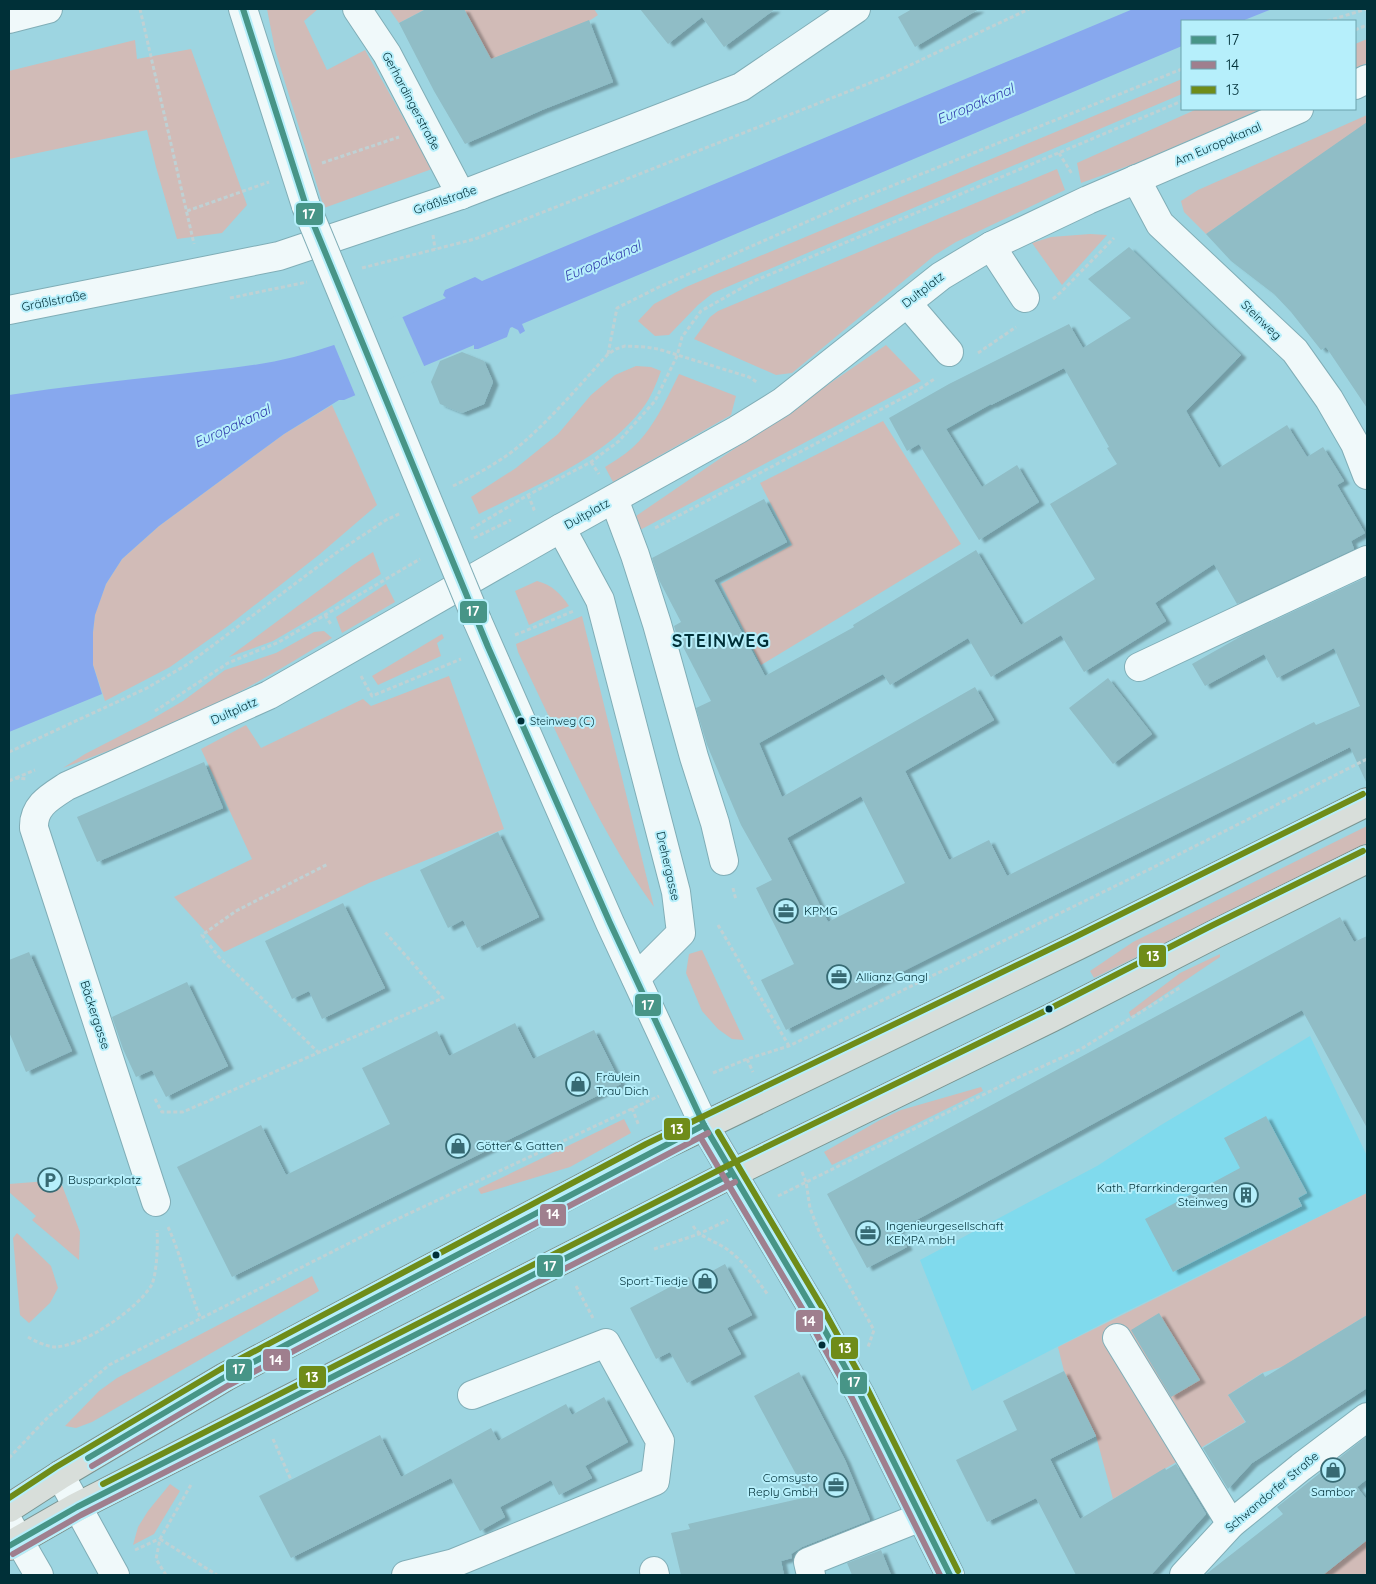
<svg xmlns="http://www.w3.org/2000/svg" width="1376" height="1584" font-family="Quicksand,sans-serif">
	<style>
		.built { fill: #80daed }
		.green { fill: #d1bbb7 }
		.water { fill: #87a8ee }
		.pier { fill: #9dd5e1 }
		.building { fill: #90bdc6; fill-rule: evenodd; filter: url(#shadow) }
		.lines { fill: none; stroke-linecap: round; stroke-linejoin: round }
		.minor-casing { stroke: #80aeb7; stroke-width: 30 }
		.major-casing { stroke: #7b9490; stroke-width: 30 }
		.path { stroke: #bfd1d4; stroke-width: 3; stroke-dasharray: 4 2.5; stroke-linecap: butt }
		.minor { stroke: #f0f9fa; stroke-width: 28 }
		.major { stroke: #d8deda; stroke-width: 28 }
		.minor-bridge-casing { stroke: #80aeb7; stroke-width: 30; stroke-linecap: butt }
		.minor-bridge { stroke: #f0f9fa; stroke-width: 28 }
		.bus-1-casing { stroke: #b6effb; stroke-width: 10 }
		.bus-2-casing { stroke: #b6effb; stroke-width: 10 }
		.bus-3-casing { stroke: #b6effb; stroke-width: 10 }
		.bus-1 { stroke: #479587; stroke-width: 6 }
		.bus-2 { stroke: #9f7f8e; stroke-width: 6 }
		.bus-3 { stroke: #6f8c19; stroke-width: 6 }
		.bus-dot { fill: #003038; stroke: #b6effb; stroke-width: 2 }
		.labels { text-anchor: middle; stroke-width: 4; stroke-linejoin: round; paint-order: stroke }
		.bus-label { font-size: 11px; fill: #003038; stroke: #b6effb; text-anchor: start }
		.street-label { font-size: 12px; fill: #003038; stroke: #b6effb }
		.poi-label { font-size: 12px; fill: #003038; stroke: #b6effb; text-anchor: start }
		.water-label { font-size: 14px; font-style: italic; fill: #3541af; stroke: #b6effb }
		.district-label { font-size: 18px; font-weight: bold; letter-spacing: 1px; fill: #003038; stroke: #b6effb }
		.line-badge { stroke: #b6effb; stroke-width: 2 }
		.badge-label { font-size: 14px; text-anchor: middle; font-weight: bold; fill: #fff }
	</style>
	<defs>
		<filter id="shadow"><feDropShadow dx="5.5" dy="3" stdDeviation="1" flood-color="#0004"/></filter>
	</defs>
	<rect width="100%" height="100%" fill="#9dd5e1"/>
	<polygon class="built" points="1310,1036 1367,1156 1367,1193 1117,1316 972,1391 920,1260 1097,1166 1161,1125"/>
	<g class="green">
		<polygon points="267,9 318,9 304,21 327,70 365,50 432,169 324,208 275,50"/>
		<polygon points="389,9 426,9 399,23"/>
		<polygon points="464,9 594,9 598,15 589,21 518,48 491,60"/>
		<polygon points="1367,39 1367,63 1355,68 1355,44"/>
		<polygon points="135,40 137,59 191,49 247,205 222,233 177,239 156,167 147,130 9,159 9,71"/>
		<polygon points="1182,79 1182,94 713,293 698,305 669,335 655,336 638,321 654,304 686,287"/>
		<polygon points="1197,109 1261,109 1139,162 1081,183 1077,163"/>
		<polygon points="1367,115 1367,124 1206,234 1184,212 1181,201 1198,190"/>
		<polygon points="1057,169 1065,190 956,242 935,255 792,373 776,375 694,339 710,317 718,311"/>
		<polygon points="1090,234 1107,235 1062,285 1032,243 1051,237"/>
		<polygon points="886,345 921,381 640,530 636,516"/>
		<path d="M 636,366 L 651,367 L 661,371 C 656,384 651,398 642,409 C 603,460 535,485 479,514 L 471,497 L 516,468 L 558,434 L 591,395 L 615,375 Z"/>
		<path d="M 679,374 L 736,396 L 731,415 L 613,482 L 605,467 C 614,461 623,456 631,449 C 653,430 666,400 679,374 Z"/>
		<polygon points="332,405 377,505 320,554 228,626 170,667 105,701 93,665 93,632 95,614 106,584 122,559 159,526 284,434"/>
		<polygon points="883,421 961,544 761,665 721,584 792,545 760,483"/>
		<polygon points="373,552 381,574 321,613 273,641 229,657 353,565"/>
		<path d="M 537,581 C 552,585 560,593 569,606 L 529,625 L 515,591 Z"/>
		<polygon points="386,584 395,602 342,633 336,617"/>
		<path d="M 582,616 L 654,907 C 599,831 559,736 518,652 L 516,644 Z"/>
		<path d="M 324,631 L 332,638 C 285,666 238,695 188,718 C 147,737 105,752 63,768 L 85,754 L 147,722 L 183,701 L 225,670 L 276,653 L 314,632 Z"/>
		<polygon points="442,634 444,638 437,643 441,656 378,685 372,676"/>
		<polygon points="449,676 504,829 369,883 224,952 174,897 252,859 201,749 246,725 261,748 363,699 371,706"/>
		<polygon points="1367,826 1367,843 1094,978 1090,971 1133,942"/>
		<polygon points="702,950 744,1040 732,1039 718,1029 702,1011 686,973 689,954"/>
		<polygon points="1220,954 1220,957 1131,1017 1129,1012 1180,973"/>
		<polygon points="981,1087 983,1091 832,1165 824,1152 880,1120 901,1110"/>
		<polygon points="624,1119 631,1133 570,1167 481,1194 478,1189"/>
		<polygon points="60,1180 80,1232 79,1260 32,1220 36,1216 9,1192 9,1184"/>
		<polygon points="1367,1193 1367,1315 1284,1366 1262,1373 1228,1395 1245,1422 1113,1499 1096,1436 1064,1371 1058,1347"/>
		<polygon points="17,1233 51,1266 58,1288 50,1303 29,1323 20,1315 13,1238"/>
		<polygon points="312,1276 319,1291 92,1422 76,1428 65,1426 99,1391 117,1378"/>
		<polygon points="170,1484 180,1491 154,1534 133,1545 138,1527 148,1511"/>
		<polygon points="1367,1540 1367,1575 1321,1575 1328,1571"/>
	</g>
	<path class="water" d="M 1133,9 L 1272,9 L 1242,21 L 1182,21 L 1182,46 L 522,324 L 525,331 L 520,334 L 518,330 L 512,327 L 510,328 L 507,337 L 478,349 L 474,349 L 474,345 L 344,400 L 339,400 L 284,434 L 159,526 L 122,559 L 106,584 L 95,615 L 93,632 L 93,665 L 102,694 L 9,732 L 9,395 C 62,387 116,381 171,375 C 212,370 254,367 294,357 C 347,344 397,319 446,298 L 443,295 L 445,290 L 475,277 L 482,281 Z"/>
	<polygon class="pier" points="401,314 425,368 356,397 333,342"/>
	<g class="building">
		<polygon points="426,9 464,9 491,59 589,20 613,82 542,110 465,144 434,91 399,23"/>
		<polygon points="640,9 775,9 724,47 702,17 668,44"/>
		<polygon points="912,9 979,9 915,47 898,17"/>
		<polygon points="1367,122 1367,408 1326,347 1321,350 1291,312 1274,294 1231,261 1206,234"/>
		<path d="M 1129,247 L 1241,355 L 1186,411 L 1219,468 L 1287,425 L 1307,457 L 1323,447 L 1344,481 L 1337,485 L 1365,533 L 1351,541 L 1354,549 L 1237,604 L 1214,564 L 1155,603 L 1166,621 L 1084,672 L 1061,635 L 991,677 L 968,638 L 890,685 L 883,674 L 759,743 L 782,797 L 975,687 L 994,720 L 905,771 L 949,860 L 989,840 L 1007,876 L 1314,722 L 1316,725 L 1360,706 L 1334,648 L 1277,678 L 1264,654 L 1205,686 L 1192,664 L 1245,634 L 1367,577 L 1367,784 L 1350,747 L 786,1030 L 761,980 L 794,964 L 756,888 L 772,880 L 741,825 L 707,745 L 696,708 L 711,701 L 676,633 L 674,626 L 681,622 L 659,580 L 652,558 L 764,499 L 787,542 L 714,580 L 765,676 L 854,627 L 853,625 L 976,550 L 1021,625 L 1095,579 L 1050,504 L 1117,464 L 1107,448 L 1109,447 L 1064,368 L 991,405 L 991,404 L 946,429 L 982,487 L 1017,465 L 1039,502 L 979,540 L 919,444 L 907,451 L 889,418 L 949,384 L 1069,324 L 1083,348 L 1131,318 L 1088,279 ZM 861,796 L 905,883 L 828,922 L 787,838 Z"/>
		<polygon points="462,352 484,361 493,382 484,404 462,413 440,404 431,382 440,361"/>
		<polygon points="1108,678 1152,734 1113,764 1069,708"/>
		<polygon points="204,762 223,808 97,862 77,817"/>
		<polygon points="498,832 539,917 477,948 463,920 448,928 420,870"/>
		<polygon points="343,903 385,988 322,1019 309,991 292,999 265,941"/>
		<polygon points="1340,917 1354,942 1367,936 1367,1128 1302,1010 898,1230 907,1247 867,1268 827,1194"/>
		<polygon points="29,952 72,1051 26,1072 9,1032 9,960"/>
		<polygon points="187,982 228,1066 166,1097 152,1070 136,1077 123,1049 112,1017"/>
		<polygon points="515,1023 533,1059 594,1030 621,1084 232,1277 177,1167 261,1125 286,1175 390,1124 362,1068 437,1031 449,1056"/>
		<polygon points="1266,1116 1307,1193 1298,1198 1302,1206 1173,1272 1145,1219 1240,1168 1224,1138"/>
		<polygon points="725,1264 752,1315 727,1328 741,1354 687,1383 670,1352 656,1359 630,1308 689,1277 692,1282"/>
		<polygon points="1159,1313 1200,1380 1171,1397 1131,1330"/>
		<polygon points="1367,1315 1367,1388 1252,1463 1228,1489 1203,1448 1246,1422 1228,1395 1263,1373 1265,1377"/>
		<polygon points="1064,1371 1096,1436 1050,1459 1080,1519 1165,1468 1166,1470 1176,1464 1206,1514 1151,1575 1076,1575 1036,1498 987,1522 956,1460 1017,1430 1003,1401"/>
		<polygon points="799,1372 845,1460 870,1520 802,1547 791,1554 792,1558 781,1561 784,1575 681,1575 671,1533 690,1529 688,1524 803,1498 801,1493 805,1491 754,1396"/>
		<polygon points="604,1397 628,1442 585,1466 592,1478 559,1495 551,1480 500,1507 505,1517 480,1531 451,1478 291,1558 259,1496 380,1435 401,1477 491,1428 498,1441 566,1404 572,1415"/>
		<polygon points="1367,1436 1367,1479 1357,1487 1367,1500 1367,1540 1323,1575 1205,1575 1283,1514 1277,1507"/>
		<polygon points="881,1550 891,1575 852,1575 847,1563"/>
	</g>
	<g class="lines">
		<g class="minor-casing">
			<g id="minor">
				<polyline points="243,9 306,206"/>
				<polyline points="357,9 387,54 461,195"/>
				<polyline points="9,19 48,9"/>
				<polyline points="1355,85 1367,79"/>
				<polyline points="1136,179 1160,224 1295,351 1329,399 1355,444 1367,475"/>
				<polyline points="991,246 1025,298"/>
				<polyline points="907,303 949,352"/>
				<polyline points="9,310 279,256 461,195 741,87 856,9"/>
				<polyline points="614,499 635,555 657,624 694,757 715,823 724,861"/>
				<polyline points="561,528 600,600 676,892 681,933 636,978"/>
				<polyline points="477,620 610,923 704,1125 814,1311 860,1394 950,1575"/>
				<polyline points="1139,667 1367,560"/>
				<path d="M 156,1202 L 34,828 C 33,806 50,797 67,786 L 269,695 L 561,528 L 737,430 L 782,402 L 941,276 L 991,246 L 1088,200 L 1299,109"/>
				<polyline points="1117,1338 1231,1524"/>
				<polyline points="60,1475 115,1575"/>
				<polyline points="9,1523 39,1575"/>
				<polyline points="654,1571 655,1575"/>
				<polyline points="406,1575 454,1563 655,1481 660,1441 606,1343 472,1395"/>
				<polyline points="811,1575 808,1562 921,1517"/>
				<polyline points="1184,1575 1231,1524 1301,1467 1367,1417"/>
			</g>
		</g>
		<g class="major-casing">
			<g id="major">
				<polyline points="9,1508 60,1475 225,1377 650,1152 1077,946 1367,802"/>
				<polyline points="9,1546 77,1507 731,1174 1051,1018 1215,934 1367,859"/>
			</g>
		</g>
		<g class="path">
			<polyline points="140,9 194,244"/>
			<polyline points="1327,21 1367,9"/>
			<polyline points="1355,30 1367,25"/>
			<polyline points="1059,153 1072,174"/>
			<polyline points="322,163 399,137"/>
			<polyline points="187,211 269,182"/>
			<polyline points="433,235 435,249"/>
			<polyline points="362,268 475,239 885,77 1029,9"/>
			<polyline points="230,298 307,282"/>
			<polyline points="1053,299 1061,292 1114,238"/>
			<polyline points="978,353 1016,327"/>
			<polyline points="608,354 617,308 659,287 847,204 1182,69"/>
			<polyline points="591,462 599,474"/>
			<path d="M 453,486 C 474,476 494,465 513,451 C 548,423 577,388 608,354 L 616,349 L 625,346 L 645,347 L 658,349 L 749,377 L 758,383"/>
			<polyline points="528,495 534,509 532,510"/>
			<polyline points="655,528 916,391 936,378"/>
			<polyline points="471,529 528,495 591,462 619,441 655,401 677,356 682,337 701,311 754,281 1182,101"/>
			<polyline points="474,538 511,520"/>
			<polyline points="325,615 332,626"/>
			<polyline points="515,635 574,611"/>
			<polyline points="361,676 372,696 461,659"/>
			<polyline points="155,711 228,663 279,642 420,559"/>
			<polyline points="9,752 147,688 188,664 336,553 386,520 401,513"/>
			<polyline points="16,778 35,770"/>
			<polyline points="9,781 16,778 27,779"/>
			<polyline points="733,888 736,900"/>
			<polyline points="718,925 789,1046"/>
			<polyline points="319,1053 219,957 202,935 236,911 328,864"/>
			<polyline points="747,1059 753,1072"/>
			<polyline points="713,1073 747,1059 789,1046 1148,870 1367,759"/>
			<polyline points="155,1099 162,1112 183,1112 443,998 385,932"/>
			<polyline points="632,1108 639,1126"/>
			<polyline points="802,1172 806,1182 810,1208 820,1234 874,1330 868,1347"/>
			<polyline points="778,1196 1017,1078 1081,1049 1181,987"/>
			<path d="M 693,1226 C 702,1239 716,1241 728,1250 C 744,1262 757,1279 768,1295"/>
			<path d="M 168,1227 C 182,1257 188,1289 201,1319"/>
			<polyline points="654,1249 699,1234 728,1220"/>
			<polyline points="576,1286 593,1318"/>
			<path d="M 28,1337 C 35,1341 47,1347 56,1347 C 85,1345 136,1310 151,1286 C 157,1276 158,1242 157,1230"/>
			<polyline points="273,1439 291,1480"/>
			<polyline points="9,1458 49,1416 109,1365 389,1223 659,1096"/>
			<polyline points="160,1539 217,1575"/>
			<polyline points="135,1550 159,1539"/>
			<polyline points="166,1575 156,1559 160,1539 192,1483"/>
		</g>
		<use href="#minor" class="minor"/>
		<use href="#major" class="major"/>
		<g class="minor-bridge-casing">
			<polyline id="minor-bridge" points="306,206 477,620"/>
		</g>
		<use href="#minor-bridge" class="minor-bridge"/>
		<g class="bus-1-casing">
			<g id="bus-1">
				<polyline points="243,9 306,206 488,647 610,923 704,1125 814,1311 860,1394 950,1575"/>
				<polyline points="88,1458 225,1377 704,1125"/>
				<polyline points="9,1546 77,1507 731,1174"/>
			</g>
		</g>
		<g class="bus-2-casing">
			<g id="bus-2">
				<polyline points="702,1140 806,1315 852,1398 940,1575"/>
				<polyline points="92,1466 229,1385 708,1133"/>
				<polyline points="13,1554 81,1515 735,1182"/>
			</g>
		</g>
		<g class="bus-3-casing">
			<g id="bus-3">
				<polyline points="718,1132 822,1307 868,1390 958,1571"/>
				<polyline points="103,1484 727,1166 1047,1010 1211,926 1363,851"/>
				<polyline points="9,1498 56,1467 221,1369 646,1144 1073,938 1363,794"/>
			</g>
		</g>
		<use href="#bus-1" class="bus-1"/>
		<use href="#bus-2" class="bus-2"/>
		<use href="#bus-3" class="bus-3"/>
	</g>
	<defs>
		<g id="office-ring" transform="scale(1.25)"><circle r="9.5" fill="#b6effb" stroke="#376a73" stroke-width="1.5"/><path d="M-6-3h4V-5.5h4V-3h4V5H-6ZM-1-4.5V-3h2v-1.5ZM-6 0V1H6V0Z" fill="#376a73"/></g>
		<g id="shop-ring" transform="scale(1.25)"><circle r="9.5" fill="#b6effb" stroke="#376a73" stroke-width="1.5"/><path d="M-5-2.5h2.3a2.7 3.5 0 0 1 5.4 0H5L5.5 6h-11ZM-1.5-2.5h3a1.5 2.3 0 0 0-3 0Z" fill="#376a73"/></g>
		<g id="parking-ring" transform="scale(1.25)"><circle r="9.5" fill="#b6effb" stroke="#376a73" stroke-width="1.5"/><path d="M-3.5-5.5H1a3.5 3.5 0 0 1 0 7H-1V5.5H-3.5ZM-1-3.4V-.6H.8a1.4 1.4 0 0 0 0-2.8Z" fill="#376a73"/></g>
		<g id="building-ring" transform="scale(1.25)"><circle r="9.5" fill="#b6effb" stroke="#376a73" stroke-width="1.5"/><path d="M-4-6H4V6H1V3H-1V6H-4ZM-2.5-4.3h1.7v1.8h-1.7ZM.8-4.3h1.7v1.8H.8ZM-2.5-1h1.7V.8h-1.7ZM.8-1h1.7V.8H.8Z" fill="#376a73"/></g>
	</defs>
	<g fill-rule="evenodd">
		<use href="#office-ring" x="786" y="911"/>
		<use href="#office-ring" x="839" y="977"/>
		<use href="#shop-ring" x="578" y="1084"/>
		<use href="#shop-ring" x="458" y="1146"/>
		<use href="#parking-ring" x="50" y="1180"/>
		<use href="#building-ring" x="1246" y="1195"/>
		<use href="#office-ring" x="868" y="1233"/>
		<use href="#shop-ring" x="705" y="1281"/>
		<use href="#shop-ring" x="1333" y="1470"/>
		<use href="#office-ring" x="836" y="1485"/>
	</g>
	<g class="bus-dot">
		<circle cx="521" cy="721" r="4.5"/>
		<circle cx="1049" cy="1009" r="4.5"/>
		<circle cx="436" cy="1255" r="4.5"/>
		<circle cx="822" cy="1345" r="4.5"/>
	</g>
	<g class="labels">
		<g class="bus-label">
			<text x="530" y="725">Steinweg (C)</text>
		</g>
		<g class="street-label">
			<text transform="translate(411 101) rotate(62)" y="4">Gerhardingerstraße</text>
			<text transform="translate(1218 144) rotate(-23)" y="4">Am Europakanal</text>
			<text transform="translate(445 200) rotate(-19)" y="4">Gräßlstraße</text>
			<text transform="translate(923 290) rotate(-38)" y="4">Dultplatz</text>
			<text transform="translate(54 301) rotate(-11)" y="4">Gräßlstraße</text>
			<text transform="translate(1261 320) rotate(44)" y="4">Steinweg</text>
			<text transform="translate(587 514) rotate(-29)" y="4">Dultplatz</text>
			<text transform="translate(234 711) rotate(-24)" y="4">Dultplatz</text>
			<text transform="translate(668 866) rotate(77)" y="4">Drehergasse</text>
			<text transform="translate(95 1015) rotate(72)" y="4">Bäckergasse</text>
			<text transform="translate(1272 1492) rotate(-40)" y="4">Schwandorfer Straße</text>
		</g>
		<g class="poi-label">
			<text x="804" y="915">KPMG</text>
			<text x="856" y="981">Allianz Gangl</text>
			<text x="596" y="1081">Fräulein<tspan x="596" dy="14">Trau Dich</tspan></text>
			<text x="476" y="1150">Götter &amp; Gatten</text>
			<text x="68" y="1184">Busparkplatz</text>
			<text x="1228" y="1192" text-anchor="end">Kath. Pfarrkindergarten<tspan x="1228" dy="14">Steinweg</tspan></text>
			<text x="886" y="1230">Ingenieurgesellschaft<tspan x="886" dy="14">KEMPA mbH</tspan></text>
			<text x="688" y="1285" text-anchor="end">Sport-Tiedje</text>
			<text x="818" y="1482" text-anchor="end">Comsysto<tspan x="818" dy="14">Reply GmbH</tspan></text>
			<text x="1333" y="1496" text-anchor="middle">Sambor</text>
		</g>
		<g class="water-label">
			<text transform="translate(975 104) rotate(-23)" y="5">Europakanal</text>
			<text transform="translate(602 261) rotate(-23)" y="5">Europakanal</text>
			<text transform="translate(232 426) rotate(-25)" y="5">Europakanal</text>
		</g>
		<g class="district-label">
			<text x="721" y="647">STEINWEG</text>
		</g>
	</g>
	<g class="line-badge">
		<rect x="295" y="202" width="29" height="24" rx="5" fill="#479587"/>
		<rect x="459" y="600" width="29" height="24" rx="5" fill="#479587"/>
		<rect x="1138" y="944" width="29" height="24" rx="5" fill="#6f8c19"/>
		<rect x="634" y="993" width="28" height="24" rx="5" fill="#479587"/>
		<rect x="663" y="1117" width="28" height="24" rx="5" fill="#6f8c19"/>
		<rect x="539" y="1203" width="28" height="24" rx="5" fill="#9f7f8e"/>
		<rect x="536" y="1254" width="28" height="24" rx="5" fill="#479587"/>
		<rect x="795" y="1309" width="29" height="24" rx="5" fill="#9f7f8e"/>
		<rect x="830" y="1336" width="29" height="24" rx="5" fill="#6f8c19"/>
		<rect x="262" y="1348" width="29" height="24" rx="5" fill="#9f7f8e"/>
		<rect x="225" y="1358" width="28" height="24" rx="5" fill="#479587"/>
		<rect x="298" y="1365" width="29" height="24" rx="5" fill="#6f8c19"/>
		<rect x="839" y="1371" width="29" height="24" rx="5" fill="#479587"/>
	</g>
	<g class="badge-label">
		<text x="309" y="219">17</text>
		<text x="473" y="616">17</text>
		<text x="1153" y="961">13</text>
		<text x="648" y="1010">17</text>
		<text x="677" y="1134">13</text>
		<text x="553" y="1219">14</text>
		<text x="550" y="1271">17</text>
		<text x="809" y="1326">14</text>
		<text x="845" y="1353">13</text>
		<text x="276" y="1365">14</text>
		<text x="239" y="1374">17</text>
		<text x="312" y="1382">13</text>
		<text x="854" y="1387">17</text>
	</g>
	<rect width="1376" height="1584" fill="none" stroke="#003038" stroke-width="20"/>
	<rect x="1181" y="20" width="175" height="90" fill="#b6effb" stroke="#6da3ad"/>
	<rect x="1191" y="36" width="25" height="8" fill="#479587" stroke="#6da3ad"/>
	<text x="1226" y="45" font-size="15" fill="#003038">17</text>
	<rect x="1191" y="61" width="25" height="8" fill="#9f7f8e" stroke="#6da3ad"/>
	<text x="1226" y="70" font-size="15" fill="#003038">14</text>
	<rect x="1191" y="86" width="25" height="8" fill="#6f8c19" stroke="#6da3ad"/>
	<text x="1226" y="95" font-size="15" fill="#003038">13</text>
</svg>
